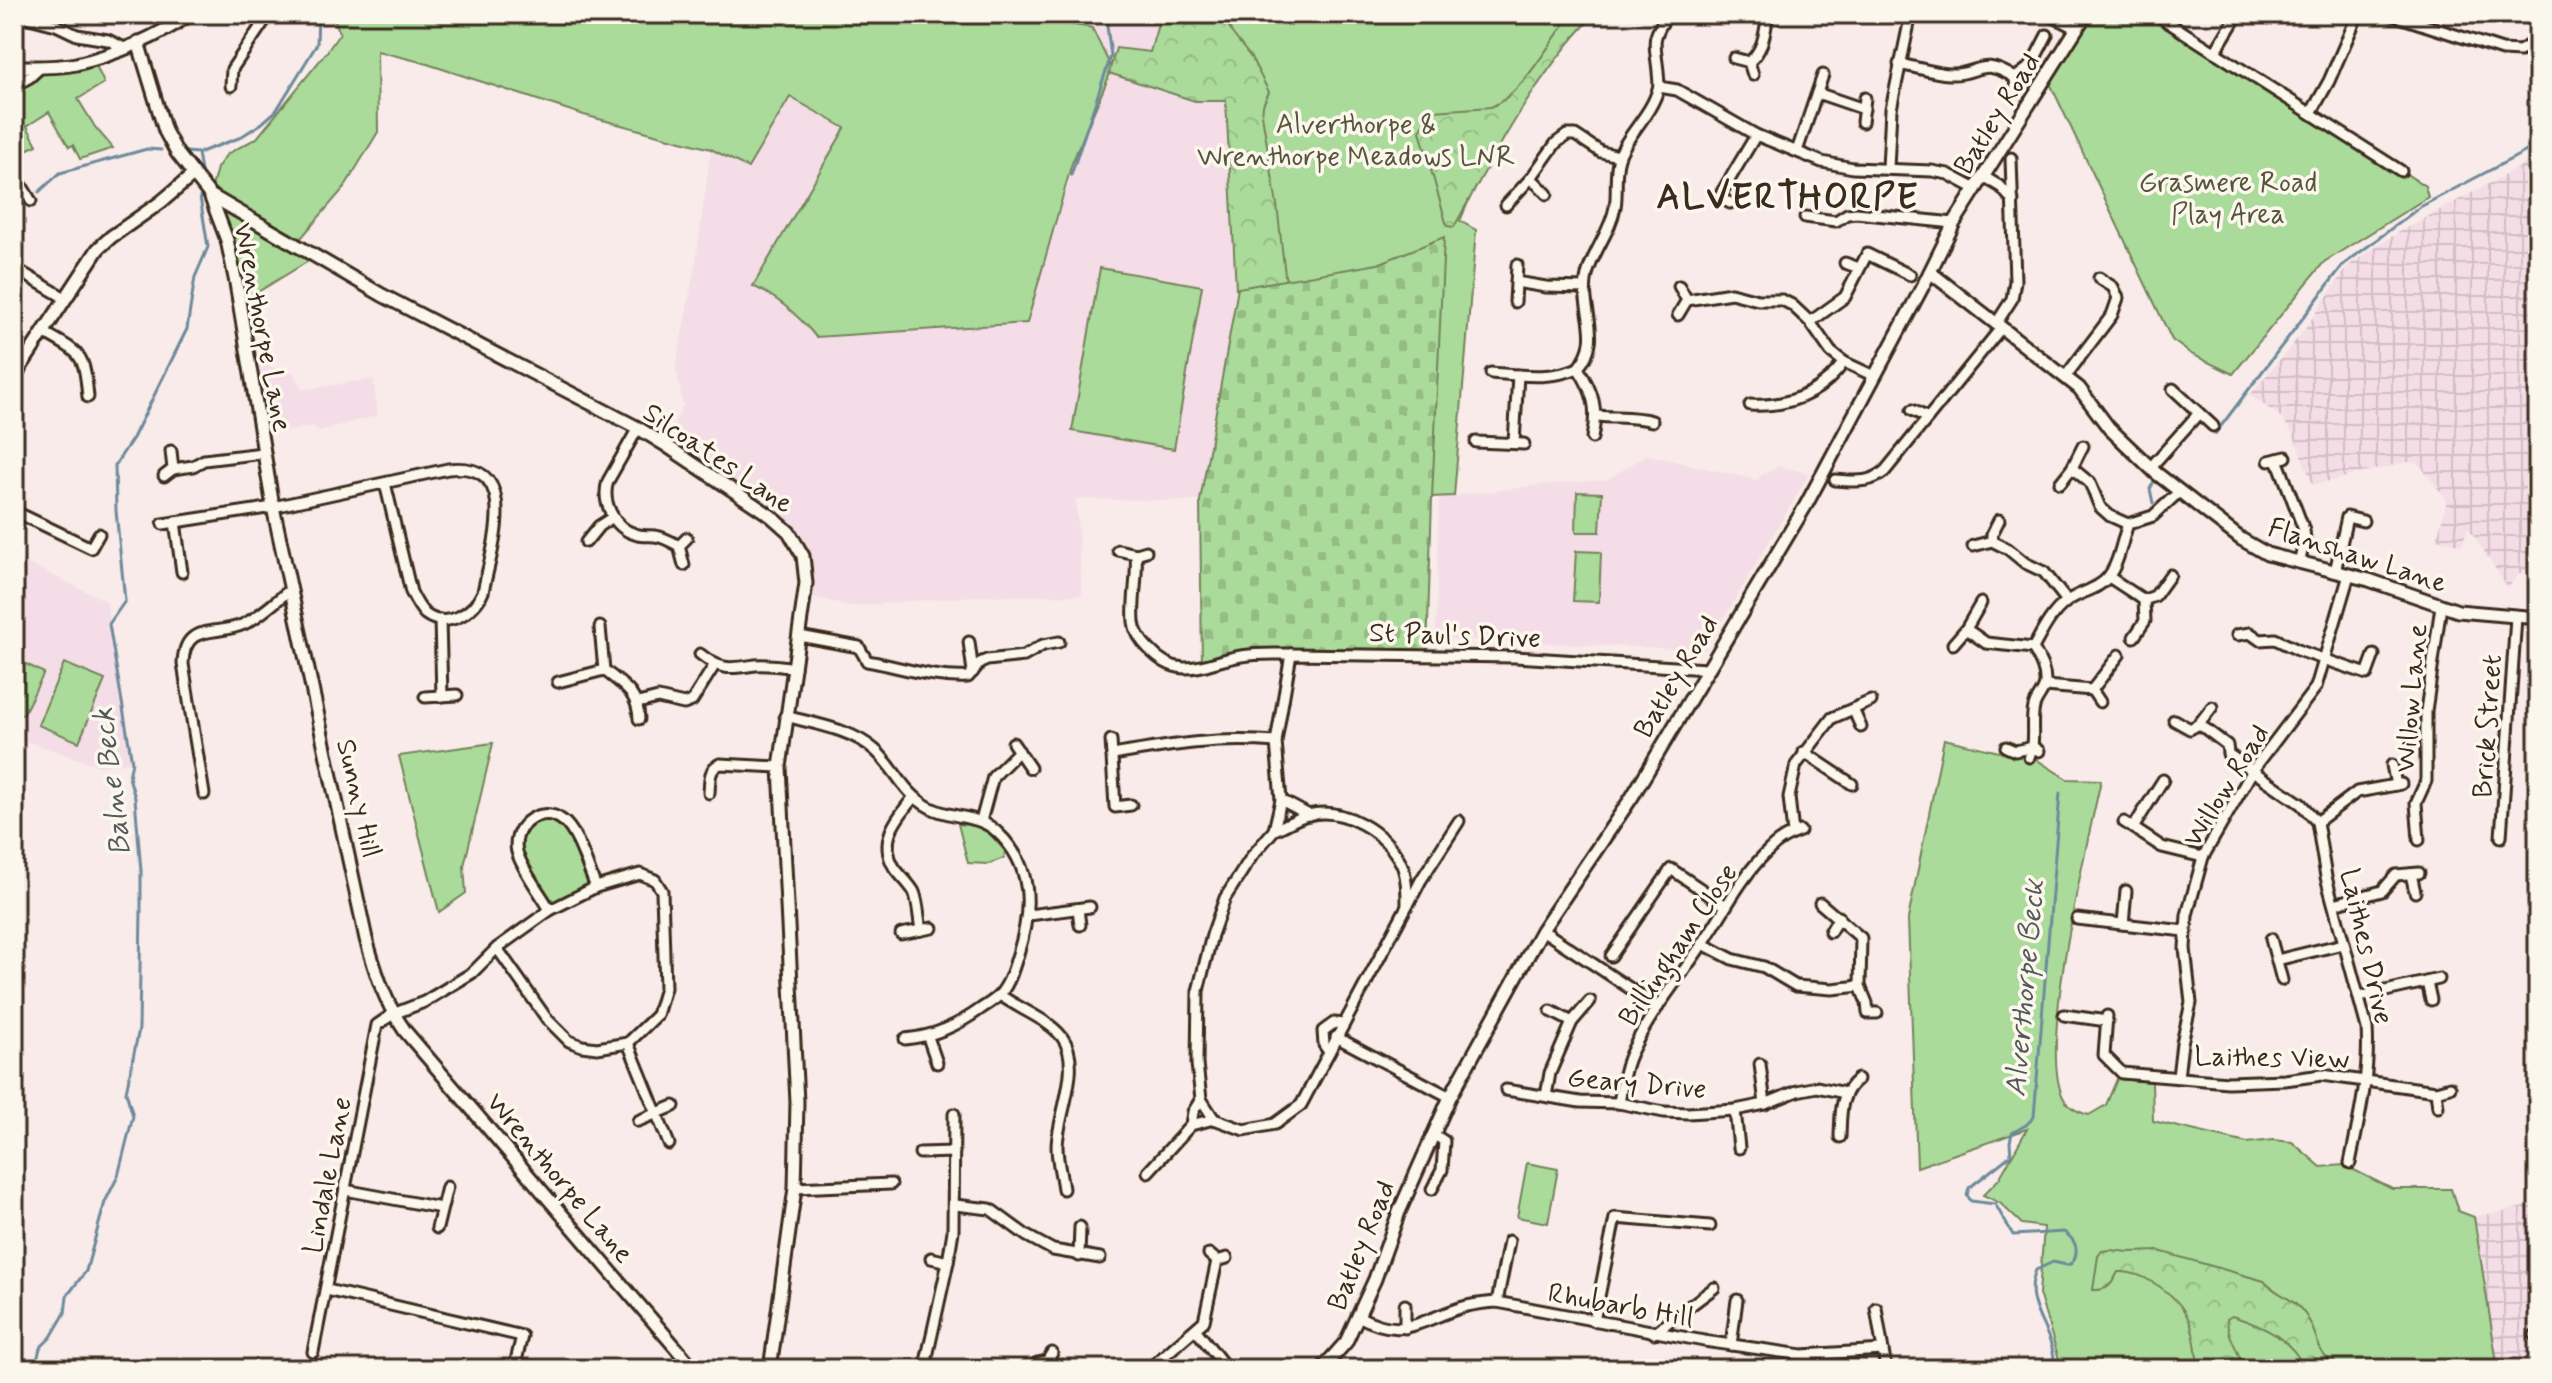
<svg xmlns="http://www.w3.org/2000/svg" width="2552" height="1383" font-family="Mynerve,sans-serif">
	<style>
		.built { fill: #f4dde6 }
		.industrial { fill: url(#industrial-grid) }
		.green { fill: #abdb9a; stroke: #73825c; stroke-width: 2 }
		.forest { fill: url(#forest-crowns); stroke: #73825c; stroke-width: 2 }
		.cemetery { fill: url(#cemetery-stones); stroke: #73825c; stroke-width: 2 }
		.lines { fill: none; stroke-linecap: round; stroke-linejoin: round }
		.stream { stroke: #6d8a9b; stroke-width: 3 }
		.minor-casing { stroke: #3b2a1e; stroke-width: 15 }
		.tertiary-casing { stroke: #3b2a1e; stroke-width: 17 }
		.minor { stroke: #fbf7ec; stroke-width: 9 }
		.tertiary { stroke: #fbf7ec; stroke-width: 11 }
		.labels { text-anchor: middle; stroke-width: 7; stroke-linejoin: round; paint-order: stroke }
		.street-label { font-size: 28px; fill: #3b2a1e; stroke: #fbf7ec }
		.park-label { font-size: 28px; fill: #57563d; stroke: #fbf7ec }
		.water-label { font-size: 30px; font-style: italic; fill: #545a5c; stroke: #fbf7ec }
		.district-label { font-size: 36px; font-weight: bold; letter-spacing: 2px; fill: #3b2a1e; stroke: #fbf7ec }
	</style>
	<defs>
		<pattern id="industrial-grid" width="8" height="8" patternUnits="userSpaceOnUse" patternTransform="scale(2)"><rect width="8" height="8" fill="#f4dde6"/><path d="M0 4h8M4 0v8" fill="none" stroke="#d2bec5"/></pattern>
		<pattern id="forest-crowns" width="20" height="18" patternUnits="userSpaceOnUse" patternTransform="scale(2)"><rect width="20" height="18" fill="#abdb9a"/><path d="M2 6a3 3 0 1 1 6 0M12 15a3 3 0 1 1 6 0" fill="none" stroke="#94bc84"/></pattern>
		<pattern id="cemetery-stones" width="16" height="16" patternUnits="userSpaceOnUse" patternTransform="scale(2)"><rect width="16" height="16" fill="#abdb9a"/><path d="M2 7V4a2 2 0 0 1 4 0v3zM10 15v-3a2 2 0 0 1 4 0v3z" fill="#94bc84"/></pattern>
	</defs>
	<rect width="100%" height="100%" fill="#f8ebe9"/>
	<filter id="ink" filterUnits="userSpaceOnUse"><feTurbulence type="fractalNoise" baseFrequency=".0125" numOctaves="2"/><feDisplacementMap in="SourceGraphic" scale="16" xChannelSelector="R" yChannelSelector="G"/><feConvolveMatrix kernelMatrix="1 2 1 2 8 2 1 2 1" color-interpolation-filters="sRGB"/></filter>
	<g filter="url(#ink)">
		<g class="built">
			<polygon points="332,14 1219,14 1262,95 1238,288 1200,501 1076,499 1082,595 975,596 852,606 804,595 806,571 789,532 664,444 683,406 676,367 696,261 711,149 584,115 421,62 377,51 335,25"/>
			<polygon points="257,363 293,373 302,390 373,379 378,415 318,431 313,426 265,435"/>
			<polygon points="1647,455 1757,480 1763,474 1780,466 1809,474 1705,650 1436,638 1439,498 1540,485 1607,480"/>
			<polygon points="14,557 106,601 132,762 100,766 14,737"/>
		</g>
		<g class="industrial">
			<polygon points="2538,153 2538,500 2532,505 2538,514 2538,562 2519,574 2508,588 2468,527 2462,545 2437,539 2447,500 2418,463 2407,462 2313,485 2293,434 2282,418 2250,395 2303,332 2348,266 2397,233 2520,167"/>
			<polygon points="2538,1204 2538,1369 2498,1369 2474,1217"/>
		</g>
		<g class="green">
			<path d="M 332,14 L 1027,14 L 1035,18 L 1092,28 L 1112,69 L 1072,163 L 1027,323 L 816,337 C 798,315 779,298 753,286 L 845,128 L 790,97 L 748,168 L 711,149 L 584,115 L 421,62 L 377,51 L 378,132 L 344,188 L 295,245 L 315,257 L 240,303 L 210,195 L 217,168 L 227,154 L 257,138 L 326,53 L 340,33 Z"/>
			<path d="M 1179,14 L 1595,14 C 1539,72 1490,146 1460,221 L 1476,230 L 1454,496 L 1431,497 L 1360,272 L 1270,286 L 1236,289 L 1237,231 L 1227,96 Z"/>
			<polygon points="2086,14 2155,14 2425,186 2428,197 2324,262 2233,374 2191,354 2172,340 2047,77"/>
			<polygon points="93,59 104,83 78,99 95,127 113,148 80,159 73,145 69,147 49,112 27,126 37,145 26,150 21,126 14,117 14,86 41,67"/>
			<polygon points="1100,268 1202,286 1174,449 1072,431"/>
			<polygon points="1577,492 1602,493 1600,532 1576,532"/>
			<polygon points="1576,551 1601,552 1599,602 1573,601"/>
			<polygon points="14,658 44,673 23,715 14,711"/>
			<polygon points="64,663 105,680 79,742 38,725"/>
			<path d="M 1944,739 L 2016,756 L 2034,758 L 2067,779 L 2101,780 C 2088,841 2036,1050 2064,1099 C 2070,1109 2079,1112 2089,1115 L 2106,1105 L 2117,1079 L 2152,1082 L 2153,1121 L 2247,1143 L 2273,1140 L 2292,1142 L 2321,1167 L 2344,1165 L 2392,1189 L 2451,1189 L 2458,1211 L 2474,1217 L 2498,1369 L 2062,1369 L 2039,1294 L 2044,1227 L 2022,1224 L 2000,1203 L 1983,1195 L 1999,1179 L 2027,1129 L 1917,1167 L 1908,919 Z"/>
			<polygon points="493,743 464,866 466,893 439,912 399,756"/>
			<polygon points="533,817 564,820 596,887 550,910 517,854 520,832"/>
			<polygon points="958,824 984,827 1005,851 1004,858 988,864 968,863"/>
			<polygon points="1527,1163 1558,1169 1548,1223 1517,1217"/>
		</g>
		<g class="forest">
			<polygon points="1161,14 1223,14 1232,33 1252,59 1269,92 1263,105 1262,115 1277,205 1286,284 1236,289 1226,101 1195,101 1109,73 1116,48 1150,52"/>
			<path d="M 1572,14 L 1595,14 C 1536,75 1495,153 1454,227 L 1447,226 L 1420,131 L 1429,114 L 1433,111 L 1491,107 C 1523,94 1550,41 1572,14 Z"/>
			<path d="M 2110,1250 L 2129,1252 L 2159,1251 L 2264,1281 C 2274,1293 2289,1296 2300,1308 C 2312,1321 2314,1333 2320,1348 C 2323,1356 2332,1362 2335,1369 L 2305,1369 C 2291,1338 2263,1326 2232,1316 L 2227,1319 C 2227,1337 2240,1351 2243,1369 L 2198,1369 C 2195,1328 2190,1305 2154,1283 C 2143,1276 2132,1271 2118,1272 C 2112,1284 2108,1291 2093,1290 L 2098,1256 L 2102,1251 Z"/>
		</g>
		<polygon class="cemetery" points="1444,237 1432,498 1427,654 1263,654 1202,668 1200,501 1238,288 1378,264"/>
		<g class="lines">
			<g class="stream">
				<polyline points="186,152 198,153 239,138 261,124 276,111 317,44 318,14"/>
				<polyline points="198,153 202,177"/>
				<polyline points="1071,175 1111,56 1107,26 1111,14"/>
				<polyline points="39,192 60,173 147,149 161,150"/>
				<polyline points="14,206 19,204"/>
				<polyline points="2215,434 2343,265 2420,207 2538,145"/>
				<polyline points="2153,483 2150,489 2153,503"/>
				<polyline points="35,1369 40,1348 51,1337 65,1313 67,1296 86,1271 105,1202 118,1176 133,1116 126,1092 139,1029 141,909 141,871 135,798 129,777 132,762 109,624 125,601 116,511 115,465 133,438 187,329 195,277 208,247 200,197"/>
				<path d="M 2054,1369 C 2058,1332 2020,1308 2036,1270 L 2053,1262 L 2067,1265 L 2072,1263 C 2080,1251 2076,1240 2064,1232 L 2013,1235 L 1995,1204 L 1971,1201 L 1967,1195 L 1969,1188 L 2011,1155 L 2010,1142 L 2012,1133 L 2026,1125 L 2034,1117 L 2060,793"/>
			</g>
			<g class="minor-casing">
				<g id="minor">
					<polyline points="14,14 56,25 77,35 108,40 124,48"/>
					<polyline points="2048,14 2077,29"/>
					<polyline points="2155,14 2401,171"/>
					<polyline points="2390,14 2502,50 2520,51 2538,39"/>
					<polyline points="2215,52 2238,14"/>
					<polyline points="1734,58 1749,62 1753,75"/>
					<path d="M 1749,62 C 1764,50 1765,31 1768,14"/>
					<path d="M 1899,64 C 1916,67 1933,73 1949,74 C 1979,76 1980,55 2015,78"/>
					<polyline points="14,86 30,77 41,67"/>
					<polyline points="231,86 232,69 269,14"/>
					<polyline points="1659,87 1677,90 1756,135 1822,162 1853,168 1932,171 1948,174 1976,189"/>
					<polyline points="2016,91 2015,78 2031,66 2047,35"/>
					<polyline points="1817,93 1864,109"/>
					<polyline points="2311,113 2329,81 2358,14"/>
					<polyline points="1862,122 1865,98"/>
					<polyline points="1797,151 1823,75"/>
					<polyline points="1888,168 1891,109 1911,14"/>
					<polyline points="1984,177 2001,187 2013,201"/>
					<polyline points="1531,178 1547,194"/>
					<polyline points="19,181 31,201"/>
					<polyline points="1730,203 1719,197 1756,135"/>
					<polyline points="1506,205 1531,178 1556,143 1567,135 1575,135 1601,152 1619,156"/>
					<polyline points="1805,217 1836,221 1847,214 1856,213 1954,223"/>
					<polyline points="1845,263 1859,268"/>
					<polyline points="14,268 65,298"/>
					<polyline points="1516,282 1546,287 1585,288"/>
					<polyline points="1687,300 1731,293 1758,300 1782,300 1792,305 1810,322 1831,352 1844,362 1874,376"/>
					<polyline points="1515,302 1517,265"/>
					<polyline points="1678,315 1687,300 1679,286"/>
					<polyline points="1810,322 1845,297 1867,254 1910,275"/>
					<polyline points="1996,324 2012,299 2015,281 2011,158"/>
					<path d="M 45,333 C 82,354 84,353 88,397"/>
					<path d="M 1491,373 C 1520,375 1551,380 1578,368"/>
					<polyline points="2065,377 2112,315 2118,298 2113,287 2099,278"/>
					<polyline points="2173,389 2213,426"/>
					<path d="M 1750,405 C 1789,407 1821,394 1844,362"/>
					<polyline points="1912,410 1928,418"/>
					<path d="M 1597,416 C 1616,418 1633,416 1652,421"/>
					<path d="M 638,428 L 608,481 C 601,502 614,528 635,534 C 642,537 648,535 655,536 C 664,537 672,542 679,546"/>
					<path d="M 1592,438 C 1598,409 1594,393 1578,368 C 1605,337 1579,309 1587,275 C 1593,251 1611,231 1615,207 C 1618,191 1614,173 1619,158 C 1624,138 1652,114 1658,89 C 1660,84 1658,77 1658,71 C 1655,42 1650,40 1668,14"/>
					<polyline points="1476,442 1524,444"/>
					<polyline points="1514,443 1518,375"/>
					<polyline points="2277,459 2304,530 2305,540 2299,563"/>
					<polyline points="2269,461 2286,457"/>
					<polyline points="2072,468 2090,483 2100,507 2110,516 2128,524"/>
					<polyline points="2150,468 2199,413"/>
					<polyline points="173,469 193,466 204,460 263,453"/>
					<polyline points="164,476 173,469 171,451"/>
					<path d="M 1835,480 C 1854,481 1870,484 1885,471 L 2001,328"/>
					<polyline points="2060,483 2072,468 2083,446"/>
					<polyline points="14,511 91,548 99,534"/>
					<polyline points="175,522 182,572"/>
					<path d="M 163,524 L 273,507 L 448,469 C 524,460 491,551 483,592 C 474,613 446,630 425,614 C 419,608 415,600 411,592 L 385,483"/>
					<polyline points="1992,541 2008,549 2025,563 2044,572 2067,601"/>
					<polyline points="586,542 599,526 613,517"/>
					<polyline points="1973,546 1992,541 1992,534 1999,520"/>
					<polyline points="1118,550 1136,554 1146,551"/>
					<path d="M 1136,554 C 1138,576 1132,600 1134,622 C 1135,632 1142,642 1149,649 C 1180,683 1205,662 1241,656 C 1257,653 1274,654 1291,654"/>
					<polyline points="684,565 679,546 687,538"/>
					<polyline points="2335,572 2347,517 2363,521"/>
					<polyline points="2109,577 2144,600 2155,596 2170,575"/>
					<polyline points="440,620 442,696"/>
					<polyline points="600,627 604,670"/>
					<polyline points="1966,629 1986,643 2033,648"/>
					<polyline points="2237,635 2250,633 2260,640 2275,639 2300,651 2367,674 2374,655"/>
					<path d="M 799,636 L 859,647 L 867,661 C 901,667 934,679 968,677 L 980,663 L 987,660 L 1024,656 L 1043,645 L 1059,642"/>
					<polyline points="2134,637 2145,621 2144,600"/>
					<polyline points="969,642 973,672"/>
					<polyline points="1953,644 1966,629 1981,603"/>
					<path d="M 700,654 C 721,671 730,669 755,665 C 768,664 782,666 795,668"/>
					<path d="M 558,682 L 604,670 C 624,686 638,693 639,719"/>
					<polyline points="2045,686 2092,690 2119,655"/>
					<polyline points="2092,690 2100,702"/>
					<polyline points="425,697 457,695"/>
					<polyline points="638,703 658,698 684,704 692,701 714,666"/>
					<polyline points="1853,709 1861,727"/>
					<path d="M 785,716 C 815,724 851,729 875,750 C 896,769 903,793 929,807 C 950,819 978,814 996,831 C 1034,865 1032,910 1018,954 C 1014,967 1010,982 1001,993 C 997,999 988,1004 982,1008 C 957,1026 935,1036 905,1039"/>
					<path d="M 2174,720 L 2190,729 L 2199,724 L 2227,745 L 2228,754 L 2301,804 L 2317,822 L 2326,877 L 2367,1028 C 2370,1075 2359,1118 2350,1163"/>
					<polyline points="2199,724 2212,707"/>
					<polyline points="1111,740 1115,807 1131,805"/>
					<polyline points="1013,743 1030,768"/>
					<polyline points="2006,747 2015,751 2033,747 2039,751"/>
					<polyline points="1804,752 1852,784"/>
					<path d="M 1113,755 C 1171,745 1216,737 1276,742"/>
					<path d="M 2029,757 C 2036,741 2030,724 2034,707 C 2036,699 2044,692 2045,684 C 2046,670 2039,659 2033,648 C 2042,632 2051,613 2066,602 C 2078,592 2098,590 2108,577 C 2119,564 2122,540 2128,524 L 2153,516 L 2180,491"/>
					<polyline points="2392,765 2396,785"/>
					<path d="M 709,793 C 710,782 708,769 720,764 L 780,767"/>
					<path d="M 204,794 L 183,664 C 184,621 216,637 244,624 C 261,616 277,600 291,589"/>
					<path d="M 913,798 C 897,818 878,840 894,867 C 900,876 909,883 914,892 C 918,900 919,920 921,930"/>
					<polyline points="1281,800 1309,815"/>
					<polyline points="981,821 993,777 1019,751"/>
					<polyline points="2124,822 2162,847 2203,857"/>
					<polyline points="2317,822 2357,792 2401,784"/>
					<polyline points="2133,828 2163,780"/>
					<polyline points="1793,833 1789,797 1796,765 1832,718 1871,701"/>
					<polyline points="2501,837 2516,617"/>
					<polyline points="2419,840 2416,803 2426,781 2426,711 2441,606"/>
					<polyline points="2411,874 2415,892"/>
					<polyline points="1409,903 1421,880 1459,821"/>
					<polyline points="1820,903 1861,938 1860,986 1867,1003 1868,1013 1877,1013"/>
					<polyline points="2334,904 2382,891 2396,875 2419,873"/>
					<polyline points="1078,909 1080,925"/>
					<path d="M 550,910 C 540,892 525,874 518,855 C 508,829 539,803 562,820 C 578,831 588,869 596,887"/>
					<polyline points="1029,915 1090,907"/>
					<polyline points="2077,919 2185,931"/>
					<polyline points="2123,924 2126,891"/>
					<polyline points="1542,930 1658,1007"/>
					<polyline points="1830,932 1839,917"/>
					<polyline points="901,934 932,928"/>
					<polyline points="2271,939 2282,980"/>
					<polyline points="1703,944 1732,959 1764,967 1796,986 1832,989 1860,986"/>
					<polyline points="1611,956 1671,869 1726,906"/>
					<polyline points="2277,960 2343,944"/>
					<polyline points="2427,982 2431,1000"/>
					<path d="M 1000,995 C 1019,1009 1048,1019 1062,1037 C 1083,1065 1058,1114 1057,1146 C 1057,1161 1061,1174 1063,1189"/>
					<polyline points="2359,997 2439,979"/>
					<polyline points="1551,1011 1572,1022"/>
					<polyline points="2064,1015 2107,1021"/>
					<polyline points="2107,1016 2104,1055 2122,1073 2228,1082 2285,1080 2322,1075 2436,1091 2450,1087"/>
					<polyline points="928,1037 937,1063"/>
					<polyline points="1336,1037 1450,1097"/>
					<polyline points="628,1043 669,1144"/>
					<polyline points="1329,1052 1324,1045 1323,1031 1334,1023 1344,1024"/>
					<polyline points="1760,1064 1765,1104"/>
					<polyline points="2178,1077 2182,1043 2191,1003 2185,948 2187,915 2203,857 2253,770 2316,687 2349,575"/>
					<polyline points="1506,1090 1580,1102 1619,1103 1664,1112 1688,1113 1735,1110 1765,1104 1797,1091 1817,1087 1845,1093"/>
					<polyline points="2436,1091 2438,1107"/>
					<polyline points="1546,1096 1550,1073 1572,1022 1590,1001"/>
					<path d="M 1201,1099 L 1214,1119 L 1244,1130 L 1275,1124 L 1301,1105 L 1407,906 C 1407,892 1407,875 1401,863 C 1385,832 1344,806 1308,815 C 1296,818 1285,826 1274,830"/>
					<path d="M 1619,1103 C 1622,1084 1624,1066 1633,1049 C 1651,1012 1678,980 1701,946 C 1723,914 1741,876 1769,850 C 1778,841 1788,835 1800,831"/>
					<polyline points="1735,1110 1739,1148"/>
					<polyline points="638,1121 674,1106"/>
					<polyline points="1191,1125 1214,1119"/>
					<path d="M 1840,1137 C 1841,1115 1839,1094 1858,1079"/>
					<polyline points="920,1153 954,1152"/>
					<polyline points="1148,1172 1191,1125 1193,1112 1201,1099 1197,1064 1198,991 1212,935 1225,898 1252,856 1274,830 1281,800 1276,742 1291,654 1515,657 1707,669"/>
					<polyline points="795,1188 891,1184"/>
					<polyline points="1432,1189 1442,1170 1444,1141 1433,1134"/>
					<polyline points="345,1190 441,1208"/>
					<polyline points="955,1205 990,1209 1027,1236 1053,1250 1100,1258"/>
					<polyline points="437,1228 447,1187"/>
					<polyline points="1209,1254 1217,1261 1227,1258"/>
					<polyline points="1079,1256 1080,1227"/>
					<polyline points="931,1258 948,1262"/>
					<polyline points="327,1290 522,1336 514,1369"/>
					<polyline points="1497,1302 1509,1241"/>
					<polyline points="1876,1308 1886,1369"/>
					<path d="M 1358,1316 C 1403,1340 1417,1322 1460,1308 C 1472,1304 1485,1303 1497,1302 L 1704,1341 L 1802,1355 L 1883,1350"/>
					<polyline points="1594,1321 1615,1218 1710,1226"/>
					<polyline points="1405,1328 1405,1305"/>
					<polyline points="1196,1330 1227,1369"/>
					<polyline points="1654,1333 1714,1288"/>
					<polyline points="2535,1335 2538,1334"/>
					<polyline points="1731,1345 1737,1300"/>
					<polyline points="313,1352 377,1025 393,1014 424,1002 472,973 497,948 550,910 596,887 640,874 655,880 662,891 665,988 657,1015 628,1043 597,1048 582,1046 569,1041 547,1019 497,948"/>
					<polyline points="1037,1363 1047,1361 1052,1353"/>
					<polyline points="928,1369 927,1357 948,1262 953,1231 954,1114"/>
					<polyline points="1149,1369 1204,1321 1217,1261"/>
				</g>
			</g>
			<g class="tertiary-casing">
				<g id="tertiary">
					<path d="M 138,42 L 165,131 L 177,153 L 210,195 L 227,240 L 236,283 L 273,507 L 366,939 C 376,973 385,1003 405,1031 L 694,1369"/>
					<path d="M 14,67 C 34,67 56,68 76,64 C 115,55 158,37 190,14"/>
					<polyline points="210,195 382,295 638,428 664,444 771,516 789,532 803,556 806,583 780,767 797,1102 795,1188 770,1369"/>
					<polyline points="1930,272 2079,388 2109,428 2156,473 2241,539 2267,554 2369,580 2458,611 2538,618"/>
					<polyline points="14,377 98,249 111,237 161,202 193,175"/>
					<polyline points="1322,1369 1346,1342 1375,1279 1399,1212 1450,1097 1542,930 1632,797 1806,505 1924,284 1954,223 2086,14"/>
				</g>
			</g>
			<use href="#minor" class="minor"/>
			<use href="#tertiary" class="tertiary"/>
		</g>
	</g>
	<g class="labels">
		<g class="street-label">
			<text transform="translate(1996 113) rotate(-58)" y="10">Batley Road</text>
			<text transform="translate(264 327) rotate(79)" y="10">Wrenthorpe Lane</text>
			<text transform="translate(719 457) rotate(34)" y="10">Silcoates Lane</text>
			<text transform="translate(2358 554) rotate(18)" y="10">Flanshaw Lane</text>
			<text transform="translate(1455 634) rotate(2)" y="10">St Paul's Drive</text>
			<text transform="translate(1675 676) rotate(-59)" y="10">Batley Road</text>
			<text transform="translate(2410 698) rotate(-85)" y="10">Willow Lane</text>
			<text transform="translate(2486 726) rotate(-86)" y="10">Brick Street</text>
			<text transform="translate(2225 785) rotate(-58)" y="10">Willow Road</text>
			<text transform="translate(360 798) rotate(77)" y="10">Sunny Hill</text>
			<text transform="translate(1677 944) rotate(-56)" y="10">Billingham Close</text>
			<text transform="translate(2368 946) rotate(77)" y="10">Laithes Drive</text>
			<text transform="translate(2272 1056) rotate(1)" y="10">Laithes View</text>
			<text transform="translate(1637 1082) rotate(5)" y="10">Geary Drive</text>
			<text transform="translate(326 1175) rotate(-79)" y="10">Lindale Lane</text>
			<text transform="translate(561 1177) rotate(50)" y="10">Wrenthorpe Lane</text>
			<text transform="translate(1360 1245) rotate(-68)" y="10">Batley Road</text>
			<text transform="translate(1621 1304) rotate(10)" y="10">Rhubarb Hill</text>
		</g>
		<g class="park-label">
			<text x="1356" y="133">Alverthorpe &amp;<tspan x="1356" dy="32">Wrenthorpe Meadows LNR</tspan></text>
			<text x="2228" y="191">Grasmere Road<tspan x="2228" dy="32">Play Area</tspan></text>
		</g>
		<g class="water-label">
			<text transform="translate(111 782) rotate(-97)" y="10">Balne Beck</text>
			<text transform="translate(2024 988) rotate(-85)" y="10">Alverthorpe Beck</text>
		</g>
		<g class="district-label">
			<text x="1788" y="208">ALVERTHORPE</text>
		</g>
	</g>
	<rect width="2552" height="1383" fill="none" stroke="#fbf7ec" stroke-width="48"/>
	<rect x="24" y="24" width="2504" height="1335" fill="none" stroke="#3b2a1e" stroke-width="3" filter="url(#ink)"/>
</svg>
